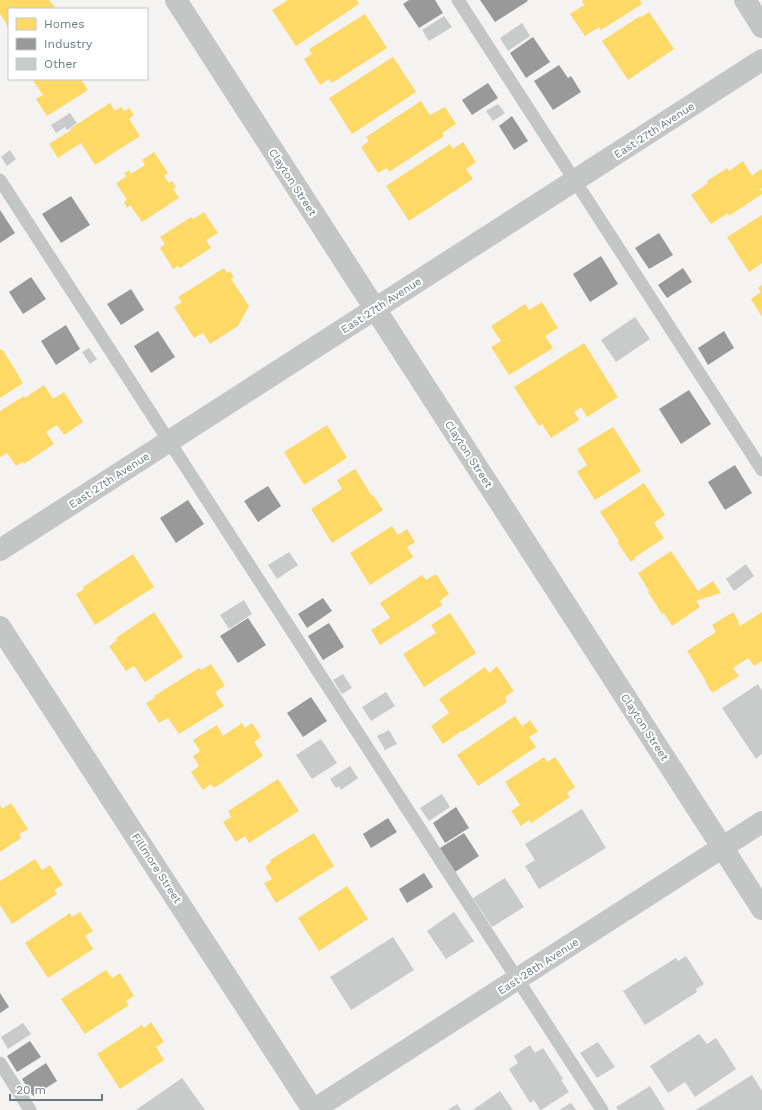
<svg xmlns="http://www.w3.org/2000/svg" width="762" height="1110" font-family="'Work Sans',sans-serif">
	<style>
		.homes { fill: #ffd966 }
		.industry { fill: #999 }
		.building { fill: #c9caca }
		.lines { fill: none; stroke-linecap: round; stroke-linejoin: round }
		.service { stroke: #c4c6c6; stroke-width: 13 }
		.minor { stroke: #c4c6c6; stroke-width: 22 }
		.tertiary { stroke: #c4c6c6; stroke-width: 22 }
		.labels { text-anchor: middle; stroke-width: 4; stroke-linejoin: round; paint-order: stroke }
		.street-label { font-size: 11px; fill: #667a80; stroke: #fff }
	</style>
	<rect width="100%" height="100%" fill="#f4f3f2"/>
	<g class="homes">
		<polygon points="0,0 49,0 57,9 9,9 9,28 0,14"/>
		<polygon points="288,0 357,0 359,4 296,46 272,10"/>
		<polygon points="582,0 640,0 642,4 601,30 599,27 585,36 570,14 584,5"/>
		<polygon points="649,12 674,49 628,80 602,41 640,16 641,17"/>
		<polygon points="365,14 387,48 332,83 329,79 320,85 304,59 312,54 309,49"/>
		<polygon points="393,57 416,92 352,134 329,98"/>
		<polygon points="32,79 81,79 88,90 47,116 36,99 43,95"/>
		<polygon points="421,101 430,115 445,107 456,124 442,133 444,136 389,172 387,168 378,173 361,147 369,141 366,137"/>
		<polygon points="110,103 115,111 121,107 124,111 129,108 134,115 129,119 140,136 95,165 81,143 58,158 49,144 71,130 71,128"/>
		<polygon points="463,142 476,162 466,169 473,179 409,221 386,186 450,144 453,149"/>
		<polygon points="154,152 168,173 164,176 169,183 172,181 176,187 173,189 179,198 142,222 130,205 127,208 124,202 127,200 116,183 127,176 124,173 129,170 131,174 145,165 142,160"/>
		<polygon points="743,161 752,176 761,169 762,171 762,188 760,189 762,191 762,194 729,216 728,213 711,224 691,195 708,183 707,181 727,168 729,171"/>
		<polygon points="204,212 218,233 206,240 211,248 180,268 178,266 173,269 160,248 165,244 160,237 191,217 193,219"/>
		<polygon points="762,215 762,263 749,272 727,237"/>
		<polygon points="224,268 227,273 230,271 234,277 231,279 249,306 238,326 210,344 203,333 194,338 174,307 182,302 178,297"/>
		<polygon points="762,285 762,317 751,299 761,292 758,288"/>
		<polygon points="542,302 558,328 545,336 553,348 509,375 491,347 501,341 491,326 525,304 529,310"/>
		<polygon points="584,343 618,397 587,417 581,407 574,412 579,420 551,438 542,424 539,426 514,387"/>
		<polygon points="0,348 2,351 3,350 23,383 0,398"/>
		<polygon points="44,385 53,399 64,392 83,422 64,435 57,425 46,432 54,444 24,464 23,462 16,466 7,453 1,457 0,456 0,411 24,396 25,398"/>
		<polygon points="327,425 347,458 304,485 284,452"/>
		<polygon points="613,427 641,471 595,500 577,472 587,465 577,449"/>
		<polygon points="355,469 372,496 373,495 383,510 332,543 311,509 342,489 337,480"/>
		<polygon points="644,483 665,515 654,523 664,538 634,558 635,559 631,562 617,542 619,541 600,512"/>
		<polygon points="392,526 398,535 407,529 415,542 407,547 413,557 370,585 350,553"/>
		<polygon points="671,551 698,591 713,581 721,593 696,601 700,607 672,626 664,613 662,614 648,592 649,591 638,573"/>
		<polygon points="133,554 154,587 95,625 76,594 84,589 83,587"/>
		<polygon points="436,574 449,594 440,601 442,605 380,645 371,630 390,618 380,603 422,575 426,580"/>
		<polygon points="154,612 183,657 145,682 134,666 126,671 109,646 117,640 116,638"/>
		<polygon points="733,612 739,622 738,623 740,626 762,612 762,661 754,666 748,658 733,668 739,676 712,693 705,681 706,681 687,651 716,632 712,625"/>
		<polygon points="450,613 476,653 424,687 403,654 436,633 431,625"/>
		<polygon points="211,664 225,686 215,692 224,706 179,734 168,718 159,723 146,703 155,698 154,696 199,668 201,670"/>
		<polygon points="497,666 514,691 505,697 507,702 462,732 461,731 443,744 431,726 449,713 439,699 485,667 489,673"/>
		<polygon points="515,716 522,726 530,720 538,732 529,737 536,747 478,786 457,755"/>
		<polygon points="242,723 245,728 252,723 261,737 254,742 263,756 214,788 211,784 203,790 191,772 199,766 193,756 200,751 193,740 217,725 223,736"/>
		<polygon points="544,757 547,762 555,757 575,787 567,793 570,797 531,823 529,820 521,826 511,811 520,805 505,782"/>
		<polygon points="278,779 299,811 249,843 245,836 236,842 223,822 231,817 228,811"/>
		<polygon points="11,803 28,829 19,834 21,838 0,852 0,805 2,809"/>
		<polygon points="314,833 334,866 276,903 264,883 272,879 265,867 271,862 270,860"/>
		<polygon points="35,859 42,870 50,865 63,885 54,890 57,894 12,924 0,905 0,881"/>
		<polygon points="347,886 368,919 319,951 298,918"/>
		<polygon points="80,912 93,931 85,936 93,949 48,978 25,943 70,913 72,917"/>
		<polygon points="106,970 112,978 120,973 134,996 126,1001 129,1005 85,1034 61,999"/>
		<polygon points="151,1022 164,1042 156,1047 164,1060 120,1089 97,1054 142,1025 144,1028"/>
	</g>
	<g class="industry">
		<polygon points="409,0 435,0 443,13 419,28 403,4"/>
		<polygon points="480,0 527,0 528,1 495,22"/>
		<polygon points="533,37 550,62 526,78 510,53"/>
		<polygon points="559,65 568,78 571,76 581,92 553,110 534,81"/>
		<polygon points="488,83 498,98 472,115 462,100"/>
		<polygon points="512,116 528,141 514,150 499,126"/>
		<polygon points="71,196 90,225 61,243 42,214"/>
		<polygon points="0,210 15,233 0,243"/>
		<polygon points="659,233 673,255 649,269 635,248"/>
		<polygon points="601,256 618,284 590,302 573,274"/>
		<polygon points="683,268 692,282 667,298 658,285"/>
		<polygon points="31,277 46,299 23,314 9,292"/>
		<polygon points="131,289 144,310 121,325 107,304"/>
		<polygon points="66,325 80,349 56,365 41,341"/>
		<polygon points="158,331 175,357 151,373 134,346"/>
		<polygon points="724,331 734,348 708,365 698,348"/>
		<polygon points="689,390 711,424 681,444 659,409"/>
		<polygon points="735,465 752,493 725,510 708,482"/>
		<polygon points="268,486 281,506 258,522 244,501"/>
		<polygon points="188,500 204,524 176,543 160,518"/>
		<polygon points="323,598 332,611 307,628 298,614"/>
		<polygon points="248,618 266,645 238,663 220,636"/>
		<polygon points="329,623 344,647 323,660 308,636"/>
		<polygon points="311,697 327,721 303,737 287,713"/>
		<polygon points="456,807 469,828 445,843 433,823"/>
		<polygon points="388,818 397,832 371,848 363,834"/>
		<polygon points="464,833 479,856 455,872 440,848"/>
		<polygon points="424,873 433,887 407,903 399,889"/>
		<polygon points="0,993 9,1007 0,1013"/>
		<polygon points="30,1041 41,1057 17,1072 7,1056"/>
		<polygon points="46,1063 57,1081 33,1096 22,1079"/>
	</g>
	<g class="building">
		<polygon points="444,16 452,27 429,41 422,30"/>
		<polygon points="522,23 530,36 508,51 500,38"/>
		<polygon points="498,104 505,113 493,121 486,111"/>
		<polygon points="70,113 77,123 67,130 65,127 56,133 51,125"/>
		<polygon points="10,150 16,159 7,166 1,157"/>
		<polygon points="635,317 650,339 616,362 601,340"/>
		<polygon points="89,348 97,359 90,364 82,352"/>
		<polygon points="289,552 298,565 277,579 268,565"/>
		<polygon points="746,564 754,576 734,591 726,579"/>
		<polygon points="244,600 252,614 229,629 220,615"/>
		<polygon points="343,674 352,688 342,694 333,680"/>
		<polygon points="758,684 762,691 762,754 756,759 722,708"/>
		<polygon points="386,692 395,706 371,721 362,707"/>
		<polygon points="389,730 397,744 385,750 377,736"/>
		<polygon points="321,739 337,763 312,779 296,755"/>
		<polygon points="350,766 358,778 341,790 339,786 336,788 330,779"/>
		<polygon points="442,794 450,807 429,821 420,808"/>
		<polygon points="582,809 606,848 539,889 525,866 535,860 525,844"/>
		<polygon points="505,878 524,907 492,927 473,898"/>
		<polygon points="454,912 474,941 446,959 427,931"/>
		<polygon points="393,937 414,970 351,1010 330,977"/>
		<polygon points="686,956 704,984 696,989 697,992 645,1025 623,991 676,958 678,961"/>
		<polygon points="23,1023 31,1034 8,1049 1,1037"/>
		<polygon points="699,1034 707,1044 716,1038 736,1069 695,1097 685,1082 668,1093 650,1066"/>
		<polygon points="598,1042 615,1067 597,1078 580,1053"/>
		<polygon points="530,1045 535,1053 543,1048 563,1079 561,1080 569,1092 541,1110 540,1110 534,1100 530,1103 509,1069 518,1063 514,1056"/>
		<polygon points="752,1075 762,1091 762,1110 696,1110"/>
		<polygon points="182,1078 205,1110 136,1110"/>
		<polygon points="650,1086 665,1110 618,1110 616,1107"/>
		<polygon points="500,1091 513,1110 473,1110"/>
		<polygon points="571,1103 576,1110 559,1110"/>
		<polygon points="457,1104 461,1110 448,1110"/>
	</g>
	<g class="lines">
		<g class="service">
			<polyline points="458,0 762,470"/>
			<polyline points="0,180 602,1110"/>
			<polyline points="0,1063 30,1110"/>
		</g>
		<g class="minor">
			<polyline points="176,0 762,909"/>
			<polyline points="745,0 762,27"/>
			<polyline points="0,550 762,60"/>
			<polyline points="0,627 313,1110"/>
		</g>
		<polyline class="tertiary" points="313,1110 762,822"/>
	</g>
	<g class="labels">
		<g class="street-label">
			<text transform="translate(654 130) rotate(-33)" y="4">East 27th Avenue</text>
			<text transform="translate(293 182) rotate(57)" y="4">Clayton Street</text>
			<text transform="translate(381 305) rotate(-33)" y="4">East 27th Avenue</text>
			<text transform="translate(469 454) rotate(57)" y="4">Clayton Street</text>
			<text transform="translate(109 480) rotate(-33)" y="4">East 27th Avenue</text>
			<text transform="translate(645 727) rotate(57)" y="4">Clayton Street</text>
			<text transform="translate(157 868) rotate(57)" y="4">Fillmore Street</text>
			<text transform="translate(538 966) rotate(-33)" y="4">East 28th Avenue</text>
		</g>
	</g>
	<rect x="8" y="8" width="140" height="72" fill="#ffffff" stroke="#c2cacc"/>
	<rect x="16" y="18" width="20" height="12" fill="#ffd966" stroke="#c2cacc"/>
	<text x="44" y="28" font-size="12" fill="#667a80">Homes</text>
	<rect x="16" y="38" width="20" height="12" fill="#999999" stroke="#c2cacc"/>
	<text x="44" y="48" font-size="12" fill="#667a80">Industry</text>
	<rect x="16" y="58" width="20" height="12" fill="#c9caca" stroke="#c2cacc"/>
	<text x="44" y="68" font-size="12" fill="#667a80">Other</text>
	<path d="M10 1094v6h92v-6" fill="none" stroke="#667a80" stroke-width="2"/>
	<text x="16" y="1094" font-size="12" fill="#667a80" stroke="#ffffff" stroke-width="3" paint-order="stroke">20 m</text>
</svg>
